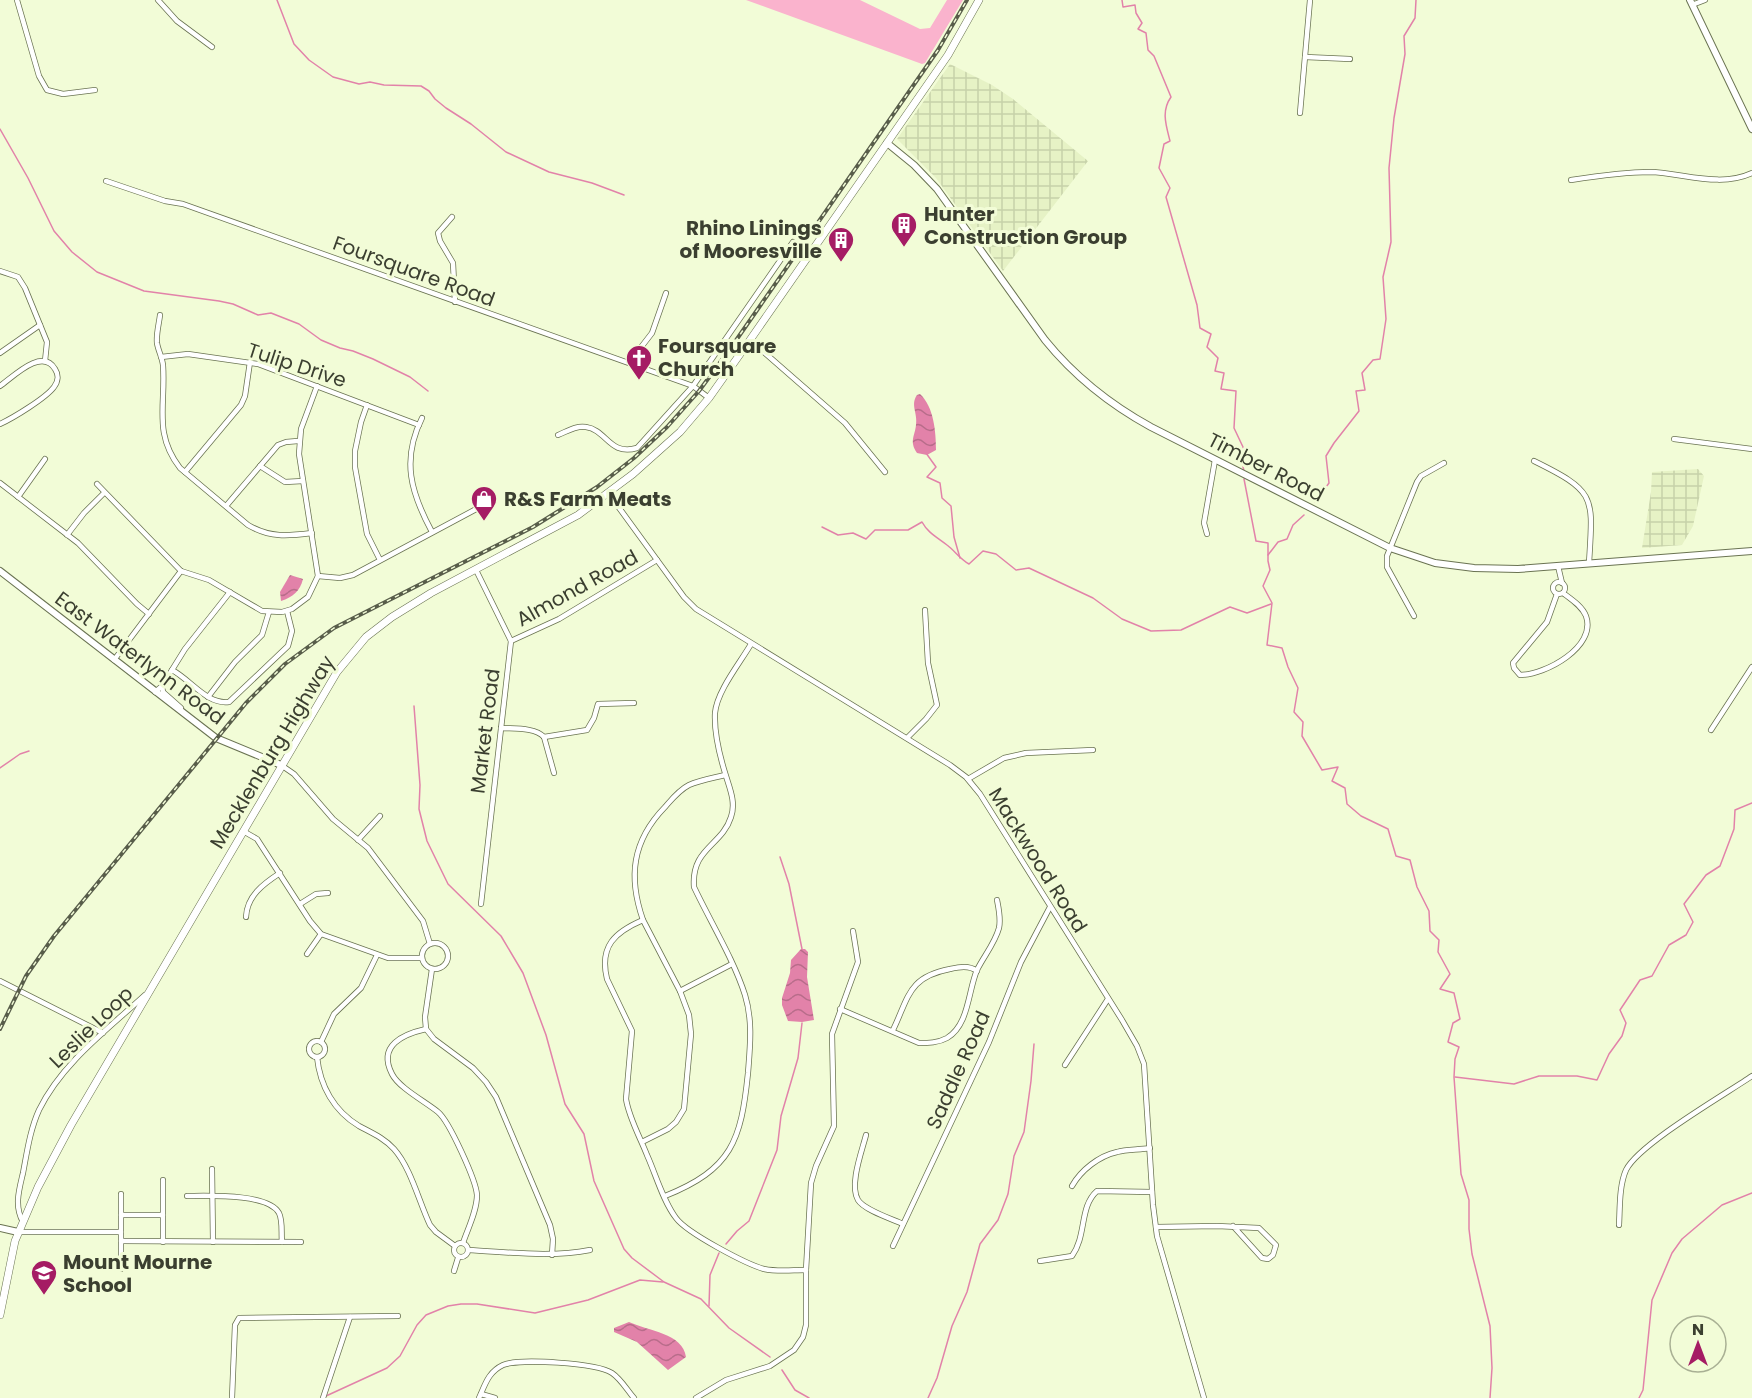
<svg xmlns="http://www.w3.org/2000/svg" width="1752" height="1398" font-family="Poppins,sans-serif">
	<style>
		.industrial { fill: url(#industrial-grid) }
		.green { fill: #fab3cd }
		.water { fill: url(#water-waves) }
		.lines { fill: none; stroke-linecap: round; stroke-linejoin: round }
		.stream { stroke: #e282a9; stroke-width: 1.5 }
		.street-casing { stroke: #6a7352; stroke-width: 6 }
		.secondary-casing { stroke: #6a7352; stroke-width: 8 }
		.primary-casing { stroke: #6a7352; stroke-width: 8 }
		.street { stroke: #fff; stroke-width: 4.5 }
		.secondary { stroke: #fff; stroke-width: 6 }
		.primary { stroke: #fff; stroke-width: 7 }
		.rail-casing { stroke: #585d4a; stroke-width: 4 }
		.rail { stroke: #f2fcd7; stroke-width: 1.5; stroke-dasharray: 4.5; stroke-linecap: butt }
		.labels { text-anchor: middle; stroke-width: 6; stroke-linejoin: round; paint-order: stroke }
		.poi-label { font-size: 20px; font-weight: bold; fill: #3b3f30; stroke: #f2fcd7; text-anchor: start }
		.street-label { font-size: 20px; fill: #3b3f30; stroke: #f2fcd7 }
	</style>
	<defs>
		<pattern id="industrial-grid" width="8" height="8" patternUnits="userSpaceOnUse" patternTransform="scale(1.5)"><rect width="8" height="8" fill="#e6f2c5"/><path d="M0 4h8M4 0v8" fill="none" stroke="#c6d1aa"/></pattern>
		<pattern id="water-waves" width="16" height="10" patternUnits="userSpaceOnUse" patternTransform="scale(1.5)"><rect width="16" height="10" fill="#e282a9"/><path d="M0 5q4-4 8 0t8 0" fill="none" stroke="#b86c8a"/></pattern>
	</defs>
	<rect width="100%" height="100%" fill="#f2fcd7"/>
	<g class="industrial">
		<polygon points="950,64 992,85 1013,99 1088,161 1003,271 936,178 897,139"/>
		<polygon points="1698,469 1704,476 1693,526 1682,545 1642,548 1651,492 1652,472"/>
	</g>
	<polygon class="green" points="746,0 860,0 920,29 930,28 947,0 963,0 925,63 922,64"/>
	<g class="water">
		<path d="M 920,394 C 934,407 936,432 936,450 L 927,455 L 917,453 C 909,441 915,436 916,425 C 918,413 910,405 917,395 Z"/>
		<path d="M 290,575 L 303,579 C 300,591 293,597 281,601 L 280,592 Z"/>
		<polygon points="801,949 805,949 808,952 807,977 814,1020 802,1022 788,1021 782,1005 782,998 790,973 791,960"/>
		<path d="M 629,1322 C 648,1331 683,1333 686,1357 L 668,1370 L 637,1342 L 614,1332 L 614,1328 Z"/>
	</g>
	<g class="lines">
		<g class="stream">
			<polyline points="277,0 294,44 309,60 333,77 359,84 370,82 384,85 421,86 429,91 435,99 446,108 471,124 506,152 549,172 592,183 624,195"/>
			<path d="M 1122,0 L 1123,7 L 1135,5 L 1136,13 L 1142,23 L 1138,29 L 1146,33 L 1148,50 L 1154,56 L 1171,97 C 1161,111 1166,125 1170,141 L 1164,144 L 1159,168 L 1170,188 L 1166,197 L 1197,305 L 1200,328 L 1211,334 L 1207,347 L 1218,358 L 1215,371 L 1224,373 L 1221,389 L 1236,391 L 1234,428 L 1243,447 L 1240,454 L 1244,471"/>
			<polyline points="0,129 28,178 54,231 72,252 97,272 144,291 219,301 233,304 258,315 271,313 299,324 321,340 340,348 353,351 373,359 410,377 428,391"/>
			<polyline points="926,453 936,467 927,477 940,483 942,498 951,506 954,537 960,558"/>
			<polyline points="1244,479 1256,541 1268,543 1268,561 1270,570 1263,586 1272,603 1267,645 1282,648 1288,667 1298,688 1294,712 1303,722 1302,736 1322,770 1338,767 1332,781 1345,788 1347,804 1361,816 1388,829 1396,856 1410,860 1417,887 1429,911 1430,931 1439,940 1438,952 1450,974 1440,989 1454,993 1460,1019 1453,1023 1448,1042 1459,1047 1455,1059 1454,1077 1461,1174 1469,1200 1469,1229 1472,1254 1490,1326 1492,1368 1490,1398"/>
			<polyline points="1315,502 1329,483 1326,456 1334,443 1359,411 1356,391 1365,390 1362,373 1373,360 1380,359 1386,319 1383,277 1391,242 1389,168 1394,118 1405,54 1404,36 1415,18 1416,0"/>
			<path d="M 822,527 L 838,535 L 853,533 L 866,539 L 875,530 L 908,530 L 922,522 C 928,533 937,537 947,545 C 955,551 960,559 969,564 L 983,551 L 996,554 L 1016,570 L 1029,568 L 1093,598 L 1122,619 L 1151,631 L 1181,630 L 1230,607 L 1247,613 L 1271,604"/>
			<polyline points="1268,555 1278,542 1287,539 1293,525 1304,515"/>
			<polyline points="414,706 420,785 419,809 427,841 448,884 501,936 523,973 546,1035 565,1104 584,1134 594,1181 624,1249 632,1258 664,1282 701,1299 729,1328 770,1357"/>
			<polyline points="0,768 20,754 29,751"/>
			<polyline points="780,857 789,884 802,949"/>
			<polyline points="1455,1077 1514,1084 1539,1076 1577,1076 1597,1080 1609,1054 1622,1036 1626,1023 1620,1010 1640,980 1652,976 1669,945 1686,935 1693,922 1684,904 1706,875 1720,866 1734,829 1735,810 1752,803"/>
			<polyline points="726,1244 737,1231 749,1221 777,1150 781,1116 798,1058 802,1023"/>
			<polyline points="709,1306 710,1275 719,1253"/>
			<polyline points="782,1370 795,1390 809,1398"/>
			<polyline points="326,1396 387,1368 400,1356 417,1325 426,1315 448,1306 461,1304 477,1304 535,1313 588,1300 640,1280 663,1282"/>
			<polyline points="928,1398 937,1378 952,1326 967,1292 980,1244 998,1220 1008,1194 1014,1156 1024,1132 1031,1081 1034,1044"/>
			<polyline points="1639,1398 1643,1390 1652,1300 1672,1253 1682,1239 1722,1205 1752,1193"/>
		</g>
		<g class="street-casing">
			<g id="street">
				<polyline points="17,0 39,76 47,90 63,94 95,90"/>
				<polyline points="158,0 177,21 212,47"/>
				<polyline points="1692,5 1705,0"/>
				<polyline points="1305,57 1350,59"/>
				<polyline points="1300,113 1310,0"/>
				<path d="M 1571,180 C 1597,176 1623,172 1650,172 C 1683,173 1720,188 1752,173"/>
				<polyline points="106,181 165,201 183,204 693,386 709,398"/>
				<polyline points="452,217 438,233 440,241 453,263 455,302"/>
				<polyline points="0,271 18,277 25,288 47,342 45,361"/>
				<path d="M 160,315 C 159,324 156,334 157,343 C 158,350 162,357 163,365 C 166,405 153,433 180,468 L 248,525 C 270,538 288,536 312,533"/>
				<polyline points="750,340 845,423 885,472"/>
				<polyline points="0,353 40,325"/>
				<polyline points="161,357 188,354 258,364 419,425"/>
				<polyline points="632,364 635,355 652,333 666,293"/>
				<path d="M 0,386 C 13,377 42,347 55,369 C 59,375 58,382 54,387 C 46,398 13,418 0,424"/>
				<polyline points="367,405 361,422 355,451 355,467 367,534 380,560"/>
				<path d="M 422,418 C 401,460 411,493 432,532"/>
				<path d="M 558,435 C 566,432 576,425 586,427 C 607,430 609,456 637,448 L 693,386 L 793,242"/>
				<polyline points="1674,439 1752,449"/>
				<path d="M 1534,461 C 1597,492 1593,496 1589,563"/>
				<polyline points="260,466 285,482 303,481"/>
				<polyline points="185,472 241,405 245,396 250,362"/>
				<polyline points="0,483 78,543 137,604 149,614"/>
				<polyline points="97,484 181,571 209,580 262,611 282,612 292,609 308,597 318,576 299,454 301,429 317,386"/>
				<polyline points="609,494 684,597 696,609 950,765 966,777 980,794 1122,1020 1137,1046 1144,1064 1153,1205 1157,1236 1204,1398"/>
				<polyline points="18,497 45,459"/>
				<polyline points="226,506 278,445 286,442 298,441"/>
				<polyline points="1207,534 1204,523 1215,460"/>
				<polyline points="67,535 84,513 104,493"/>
				<polyline points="1558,566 1562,583"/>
				<polyline points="476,570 511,641 481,904"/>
				<polyline points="318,576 340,578 353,575 480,507"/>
				<circle cx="1559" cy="588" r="6"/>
				<path d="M 1557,594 L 1547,622 L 1513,663 L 1514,668 L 1520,675 C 1545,675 1597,647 1586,616 C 1582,606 1571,599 1563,593"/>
				<polyline points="1414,616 1387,567 1387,556 1417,482 1421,476 1444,463"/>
				<polyline points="511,641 559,619 657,560"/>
				<polyline points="114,660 181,571"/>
				<path d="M 172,670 C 191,680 207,705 229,702 L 288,646 L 292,631 L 287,611"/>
				<polyline points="162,686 163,692 181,708"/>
				<polyline points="155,692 162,686 185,649 230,592"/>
				<polyline points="208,697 235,662 262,635 269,612"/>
				<path d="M 501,728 C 513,729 535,727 544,737 L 587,730 L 594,718 L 598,704 L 634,703"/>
				<polyline points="1711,730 1752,667"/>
				<polyline points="544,737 554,773"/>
				<polyline points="907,738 926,719 937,705 928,663 925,610"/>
				<polyline points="281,765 294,774 333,819 368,848 423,921 430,944"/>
				<polyline points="968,779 1004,758 1026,753 1093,750"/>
				<polyline points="243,831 257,839 310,921 321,934 388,958 422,958"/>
				<polyline points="358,840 380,816"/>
				<polyline points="300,904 316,894 328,893"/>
				<path d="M 246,917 C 247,896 263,884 280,873"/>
				<path d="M 643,920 C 628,877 632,841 665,807 C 672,799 679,790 689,785 C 700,780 713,778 725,775"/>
				<circle cx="435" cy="956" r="13"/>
				<polyline points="307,954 321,934"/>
				<polyline points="432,969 425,1017 426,1029 434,1039 473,1068 486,1082 496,1097 550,1225 553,1239 552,1255"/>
				<polyline points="0,981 103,1033"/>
				<polyline points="680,991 732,964"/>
				<path d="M 840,1009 L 919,1043 C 928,1043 938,1043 947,1038 C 969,1025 968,991 977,970 C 984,956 995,943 999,928 C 1001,919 999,910 997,900"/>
				<path d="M 426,1029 C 404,1034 377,1045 392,1074 C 399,1088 426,1102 438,1112 C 449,1121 476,1180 477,1195 C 477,1211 468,1228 463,1243"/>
				<path d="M 893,1030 C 909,997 908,977 950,969 C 959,967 969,965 977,971"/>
				<circle cx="317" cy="1049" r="8"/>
				<polyline points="321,1042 334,1014 361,988 377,955"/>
				<path d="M 317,1057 C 320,1086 334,1111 359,1126 C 372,1133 384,1138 394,1149 C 411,1168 419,1202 430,1225 L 436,1232 L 455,1246"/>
				<polyline points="1065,1065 1108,999"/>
				<path d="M 866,1135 C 862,1151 849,1185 858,1200 C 864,1210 892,1219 903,1224"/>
				<path d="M 642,1142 L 668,1129 L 676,1122 L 684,1109 L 691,1034 L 689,1015 L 680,991 L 643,920 C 615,932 599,946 607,979 L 632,1031 L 626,1099 C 629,1118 640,1137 647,1155 C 656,1175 663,1201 676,1218 C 687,1233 746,1264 764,1269 C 778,1272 792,1270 806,1270"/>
				<polyline points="212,1169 213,1242"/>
				<polyline points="163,1180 163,1242"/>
				<path d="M 1072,1186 C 1081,1170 1099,1156 1117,1152 C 1127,1149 1139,1150 1150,1148"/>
				<polyline points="121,1194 121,1269"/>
				<path d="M 187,1196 C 207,1196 268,1193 279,1213 C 283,1221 281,1233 282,1242"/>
				<path d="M 665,1196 C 732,1169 741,1141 748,1073 C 750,1047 753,1021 745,995 C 734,960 710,921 694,887 C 691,848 722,846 731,817 C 736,803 730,789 726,776 C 720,757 714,733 715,713 C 717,691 740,663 751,644"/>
				<polyline points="121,1215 163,1215"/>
				<path d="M 23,1222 C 14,1206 19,1190 23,1173 C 27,1152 30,1130 39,1110 C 62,1063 107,1030 145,995"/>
				<path d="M 1619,1225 C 1620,1208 1619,1186 1626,1170 C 1639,1144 1724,1095 1752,1076"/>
				<polyline points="1156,1227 1217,1226 1259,1228 1276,1245 1273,1255 1268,1259 1262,1258 1233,1226"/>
				<polyline points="18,1232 121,1232"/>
				<polyline points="121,1241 301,1242"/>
				<circle cx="461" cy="1250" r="7"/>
				<polyline points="893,1246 989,1042 1021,962 1050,907"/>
				<path d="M 468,1250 C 509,1252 550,1258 590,1250"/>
				<path d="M 1040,1261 L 1072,1256 C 1087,1235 1079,1207 1097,1191 L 1152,1192"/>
				<polyline points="454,1271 458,1258"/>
				<polyline points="481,1394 495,1398"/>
				<polyline points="232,1398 235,1325 239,1318 398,1316"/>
				<polyline points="323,1398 350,1317"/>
				<path d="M 479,1398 C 485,1385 488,1372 503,1365 C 519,1358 597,1363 612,1373 C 621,1379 627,1390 634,1398"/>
				<polyline points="696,1398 726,1380 770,1366 794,1350 803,1337 806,1325 806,1270 811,1183 816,1166 834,1126 832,1034 858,962 853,931"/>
			</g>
		</g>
		<g class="secondary-casing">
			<g id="secondary">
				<polyline points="1690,0 1752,129"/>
				<path d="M 887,143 L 914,165 L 937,189 L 1045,340 C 1075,377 1109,404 1151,427 L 1390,548 L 1435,563 L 1474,568 L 1518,569 L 1752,551"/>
				<polyline points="0,571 216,738 281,765"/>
				<polyline points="0,1228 18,1232"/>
			</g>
		</g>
		<g class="primary-casing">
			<polyline id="primary" points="0,1315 15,1241 38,1187 71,1125 337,672 366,637 392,617 431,593 578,515 633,474 680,432 709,398 750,340 887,143 948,55 979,0"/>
		</g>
		<use href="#street" class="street"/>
		<use href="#secondary" class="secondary"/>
		<use href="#primary" class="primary"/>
		<g class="rail-casing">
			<polyline id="rail" points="0,1029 26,976 54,936 246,703 285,664 334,628 533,527 597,487 634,458 667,427 699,391 730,349 938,50 967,0"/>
		</g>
		<use href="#rail" class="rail"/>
	</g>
	<defs>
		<g id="building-pin" transform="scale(1.35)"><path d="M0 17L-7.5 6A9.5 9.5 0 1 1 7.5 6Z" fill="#a51c64" stroke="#f2fcd7"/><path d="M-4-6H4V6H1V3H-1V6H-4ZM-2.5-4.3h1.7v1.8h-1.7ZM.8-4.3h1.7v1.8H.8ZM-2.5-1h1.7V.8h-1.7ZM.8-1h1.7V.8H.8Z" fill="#fff"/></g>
		<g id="church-pin" transform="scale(1.35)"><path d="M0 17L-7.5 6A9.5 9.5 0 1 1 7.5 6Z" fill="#a51c64" stroke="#f2fcd7"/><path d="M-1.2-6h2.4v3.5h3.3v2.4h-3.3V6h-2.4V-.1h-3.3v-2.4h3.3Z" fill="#fff"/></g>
		<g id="shop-pin" transform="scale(1.35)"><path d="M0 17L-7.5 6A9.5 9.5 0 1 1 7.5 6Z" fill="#a51c64" stroke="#f2fcd7"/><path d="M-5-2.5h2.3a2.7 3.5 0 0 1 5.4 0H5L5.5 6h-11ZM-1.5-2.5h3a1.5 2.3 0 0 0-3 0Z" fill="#fff"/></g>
		<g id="school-pin" transform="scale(1.35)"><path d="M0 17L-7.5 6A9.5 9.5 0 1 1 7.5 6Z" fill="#a51c64" stroke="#f2fcd7"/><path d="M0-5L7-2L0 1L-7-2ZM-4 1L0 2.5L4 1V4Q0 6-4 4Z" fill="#fff"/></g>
	</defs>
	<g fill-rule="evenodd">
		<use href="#building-pin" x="904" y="225"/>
		<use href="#building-pin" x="841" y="240"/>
		<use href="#church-pin" x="639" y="358"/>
		<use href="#shop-pin" x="484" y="499"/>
		<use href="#school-pin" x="44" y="1273"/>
	</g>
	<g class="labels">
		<g class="poi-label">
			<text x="924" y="221">Hunter<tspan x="924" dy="23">Construction Group</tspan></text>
			<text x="822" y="235" text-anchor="end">Rhino Linings<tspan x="822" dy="23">of Mooresville</tspan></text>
			<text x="658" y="353">Foursquare<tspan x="658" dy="23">Church</tspan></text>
			<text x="504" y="506">R&amp;S Farm Meats</text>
			<text x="63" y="1269">Mount Mourne<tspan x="63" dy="23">School</tspan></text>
		</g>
		<g class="street-label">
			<text transform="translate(414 271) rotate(20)" y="7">Foursquare Road</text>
			<text transform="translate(297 365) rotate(18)" y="7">Tulip Drive</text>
			<text transform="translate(1266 467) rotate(27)" y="7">Timber Road</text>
			<text transform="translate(577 588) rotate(-29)" y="7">Almond Road</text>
			<text transform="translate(140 658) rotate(37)" y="7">East Waterlynn Road</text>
			<text transform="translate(485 731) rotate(-83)" y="7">Market Road</text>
			<text transform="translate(272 752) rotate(-59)" y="7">Mecklenburg Highway</text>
			<text transform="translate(1038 860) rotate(58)" y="7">Mackwood Road</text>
			<text transform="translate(91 1027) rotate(-44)" y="7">Leslie Loop</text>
			<text transform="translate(958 1070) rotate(-66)" y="7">Saddle Road</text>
		</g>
	</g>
	<g transform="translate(1698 1344)"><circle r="28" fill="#f2fcd7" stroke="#a9b094" stroke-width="1.5"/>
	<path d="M0-4.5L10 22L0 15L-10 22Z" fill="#a51c64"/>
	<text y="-9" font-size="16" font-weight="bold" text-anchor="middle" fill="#3b3f30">N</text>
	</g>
</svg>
